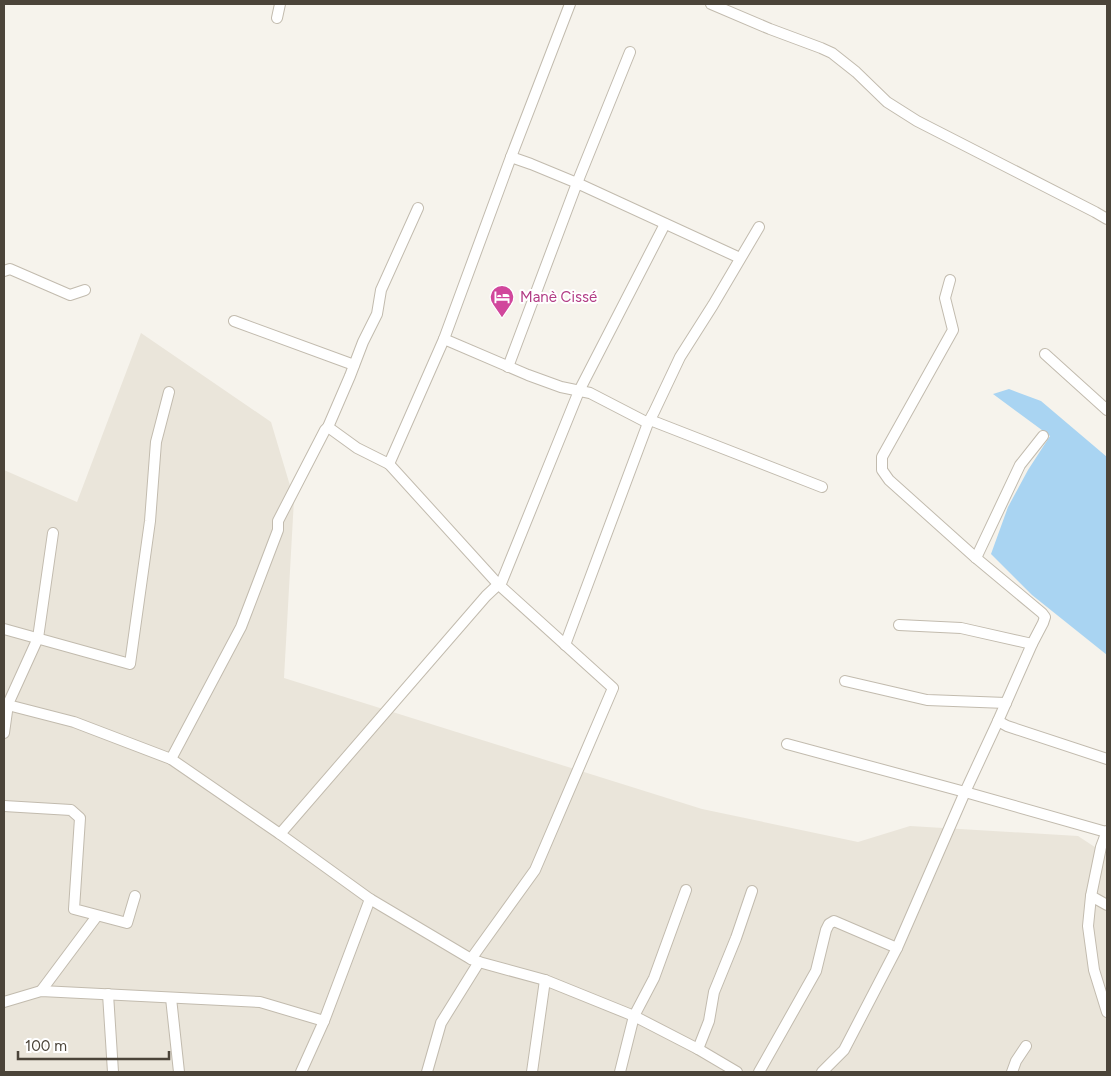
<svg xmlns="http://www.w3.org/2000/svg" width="1111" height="1076" font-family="Figtree,sans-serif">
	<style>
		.residential { fill: #eae5da }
		.water { fill: #a9d4f2 }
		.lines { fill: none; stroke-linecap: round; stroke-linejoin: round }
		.street-casing { stroke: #c2bbae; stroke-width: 12 }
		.street { stroke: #fff; stroke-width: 10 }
		.labels { text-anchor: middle; stroke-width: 4; stroke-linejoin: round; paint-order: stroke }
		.hotel-label { font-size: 15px; fill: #b23c85; stroke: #fff; text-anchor: start }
	</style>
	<rect width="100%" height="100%" fill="#f6f3ec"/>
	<polygon class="residential" points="141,333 271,422 294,499 284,678 702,809 858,842 910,826 1078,836 1107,855 1107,1072 4,1072 4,470 77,502"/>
	<polygon class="water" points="1009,389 1041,401 1107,457 1107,655 1032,595 991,554 1008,507 1028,470 1050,436 993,394"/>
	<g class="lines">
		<g class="street-casing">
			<g id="street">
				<polyline points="711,4 770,29 821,48 832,53 856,72 887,102 917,121 1095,212 1107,219"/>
				<polyline points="277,18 280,4"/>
				<polyline points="511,157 531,164 577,183 740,258"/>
				<polyline points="4,271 10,269 70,295 85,290"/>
				<polyline points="950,280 945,298 953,330 882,457 882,470 889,480 976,558 1042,613 1045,617 1043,623 1032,644 998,721 1007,726 1107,759"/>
				<polyline points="234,321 354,365"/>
				<polyline points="444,339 511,157 570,4"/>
				<polyline points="1045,354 1107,410"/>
				<polyline points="508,367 577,183 630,52"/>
				<polyline points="650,420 822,487"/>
				<polyline points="328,427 357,448 389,464 444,339 528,375 561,387 590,393 648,423 654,412 680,357 713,305 759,227"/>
				<polyline points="389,464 498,584 613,688 535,870 471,959"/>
				<polyline points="976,558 1020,465 1043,436"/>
				<polyline points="899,625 961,628 1032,644"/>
				<polyline points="4,629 130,664 150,521 156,442 169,392"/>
				<polyline points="565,645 648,423"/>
				<polyline points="845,681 927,700 1006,703"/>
				<polyline points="4,704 74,722 171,759 280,834 370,899 471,959 479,962 545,980 634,1016 698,1049 737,1072"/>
				<polyline points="4,733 8,704 38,638 53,533"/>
				<polyline points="787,744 965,792 1106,832"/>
				<polyline points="171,759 241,627 278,530 278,521 325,430 328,427 350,376 363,342 377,314 381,290 418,208"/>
				<polyline points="4,806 71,810 80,818 74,909 127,923 135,896"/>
				<polyline points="1107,831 1101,847 1091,896 1088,926 1094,970 1107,1012"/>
				<polyline points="280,834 486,596 502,581 579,391 665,224"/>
				<polyline points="1091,896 1107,905"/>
				<polyline points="41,991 97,916"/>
				<polyline points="108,994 113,1072"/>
				<polyline points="171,998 179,1072"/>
				<polyline points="4,1002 41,991 260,1002 324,1021"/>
				<polyline points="698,1049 709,1021 714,992 736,938 752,891"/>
				<polyline points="301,1072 324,1021 370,899"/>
				<polyline points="427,1072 441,1023 479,962"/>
				<polyline points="532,1072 545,980"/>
				<polyline points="620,1072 634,1016 654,978 686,890"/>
				<polyline points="759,1072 816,971 826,930 829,924 834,921 897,948"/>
				<polyline points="822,1072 844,1050 897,948 965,792 998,721"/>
				<polyline points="1012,1072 1016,1061 1026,1046"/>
			</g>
		</g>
		<use href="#street" class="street"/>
	</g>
	<defs>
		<g id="hotel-pin" transform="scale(1.25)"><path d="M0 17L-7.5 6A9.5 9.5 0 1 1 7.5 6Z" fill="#d1479c" stroke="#fff"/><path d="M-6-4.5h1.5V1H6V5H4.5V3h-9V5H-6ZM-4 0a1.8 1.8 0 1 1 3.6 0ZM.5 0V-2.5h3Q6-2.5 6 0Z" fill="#fff"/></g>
	</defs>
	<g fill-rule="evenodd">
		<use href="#hotel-pin" x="502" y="297"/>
	</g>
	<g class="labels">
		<g class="hotel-label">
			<text x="520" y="302">Manè Cissé</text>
		</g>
	</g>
	<rect width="1111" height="1076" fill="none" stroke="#4b4439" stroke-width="10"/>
	<path d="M18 1051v8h151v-8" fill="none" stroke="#4b4439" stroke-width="2.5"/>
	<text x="25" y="1051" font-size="15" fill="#4b4439" stroke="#ffffff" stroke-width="4" paint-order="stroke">100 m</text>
</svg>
